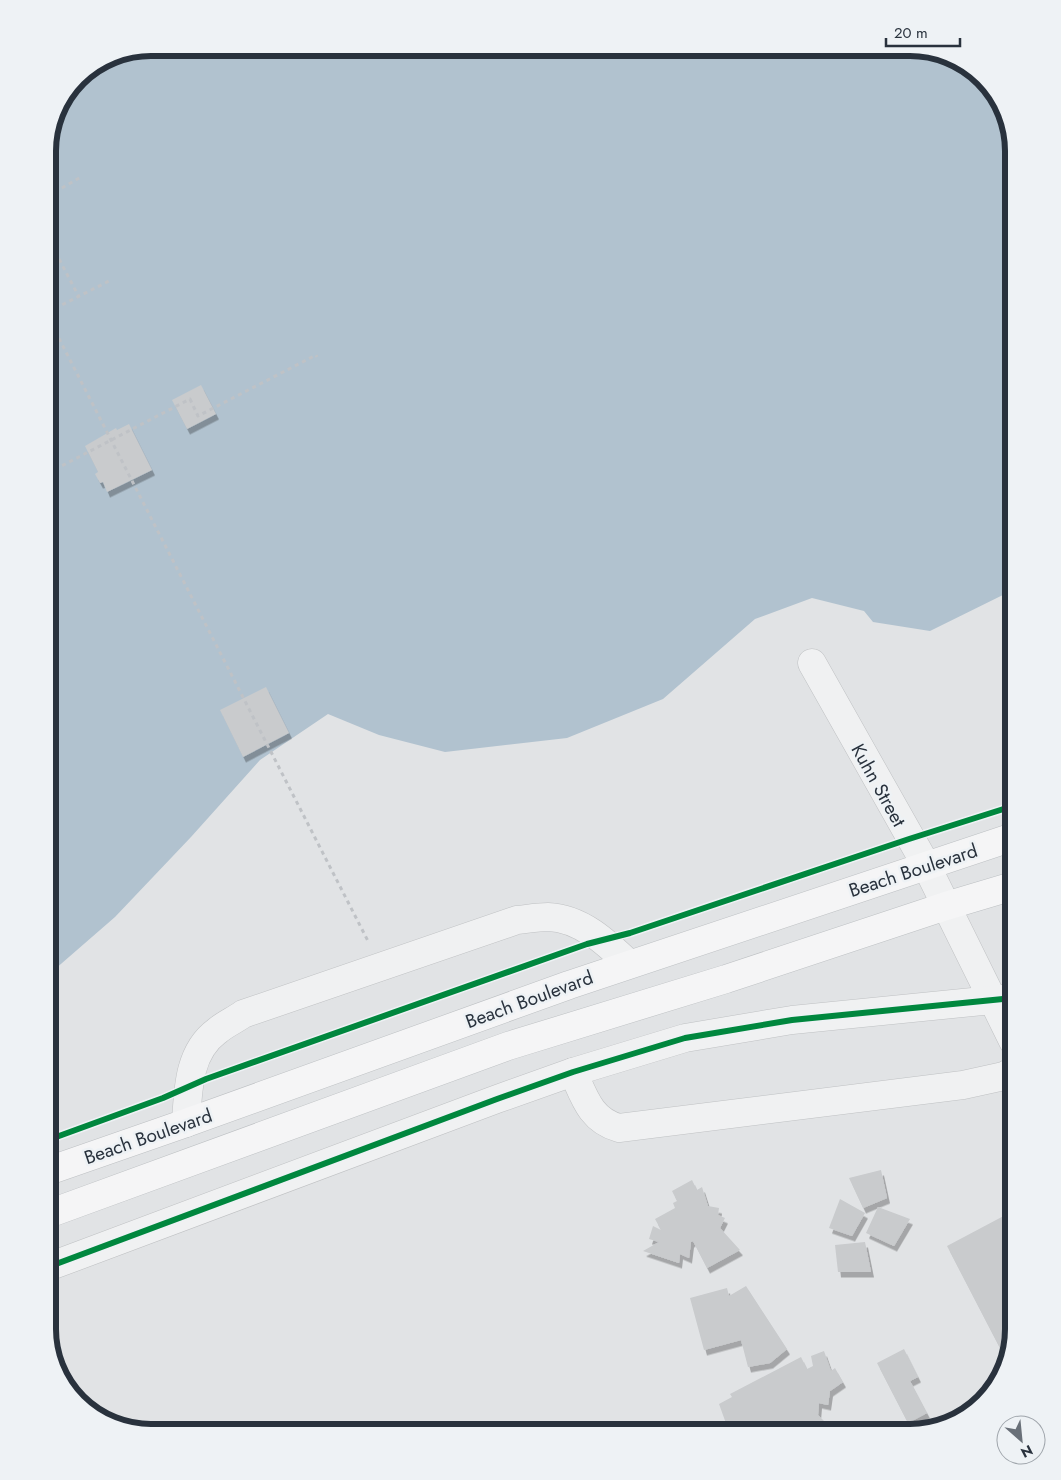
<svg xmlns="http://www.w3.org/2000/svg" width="1061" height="1480" font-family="Jost,sans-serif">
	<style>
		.water { fill: #b1c2cf }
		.building { fill: #c9cbcd; filter: url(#shadow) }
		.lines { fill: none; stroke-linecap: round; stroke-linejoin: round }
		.minor-casing { stroke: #bfc1c3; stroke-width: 29 }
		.major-casing { stroke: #bdc0c3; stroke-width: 29 }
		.path { stroke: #bfc2c6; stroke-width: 3; stroke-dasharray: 4 4; stroke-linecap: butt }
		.minor { stroke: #f0f1f2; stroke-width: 28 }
		.major { stroke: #f5f5f6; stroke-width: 28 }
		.cycleway-casing { stroke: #eef2f5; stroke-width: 9 }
		.cycleway { stroke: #00873e; stroke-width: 6 }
		.labels { text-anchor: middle; stroke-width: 5; stroke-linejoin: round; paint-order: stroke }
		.street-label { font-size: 19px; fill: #29323d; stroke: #eef2f5 }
		.rim { fill: none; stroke: #29323d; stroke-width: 6 }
	</style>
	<defs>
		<filter id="shadow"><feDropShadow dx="3" dy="5.5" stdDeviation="0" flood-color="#0004"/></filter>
	</defs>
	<rect width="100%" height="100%" fill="#e1e3e5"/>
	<polygon class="water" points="151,48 916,48 962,62 999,99 1013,151 1013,590 930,631 873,622 864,611 812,598 755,619 663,699 567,738 445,752 379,735 328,714 260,760 191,837 115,917 54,970 48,972 48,144 58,106 83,73 112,55"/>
	<g class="building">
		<polygon points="201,385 216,414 187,429 172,400"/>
		<polygon points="129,424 152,470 107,492 103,482 100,483 95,474 98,472 85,446 116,428 117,430"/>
		<polygon points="48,479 56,494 48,498"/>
		<polygon points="266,687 289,733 243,757 220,710"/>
		<polygon points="881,1170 887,1198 863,1208 849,1178"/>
		<polygon points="692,1180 697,1190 702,1187 708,1206 719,1208 718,1215 725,1218 720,1228 740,1250 707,1268 693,1241 691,1242 689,1258 680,1254 679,1263 643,1251 659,1242 649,1239 653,1226 661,1230 655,1219 675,1208 673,1203 677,1201 672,1191"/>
		<polygon points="840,1199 865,1213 852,1236 829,1228"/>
		<polygon points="878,1207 910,1219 894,1246 866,1233"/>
		<polygon points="1013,1211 1013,1329 1008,1349 1002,1352 947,1246"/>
		<polygon points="865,1242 871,1272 838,1272 835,1245"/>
		<polygon points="746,1286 787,1349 770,1363 748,1367 741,1340 704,1350 690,1298 727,1288 729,1296"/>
		<polygon points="904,1349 918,1377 910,1381 927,1413 908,1423 877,1363"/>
		<polygon points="824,1351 831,1371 835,1368 843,1382 830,1391 828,1405 819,1403 818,1415 826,1423 817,1432 724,1432 728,1429 719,1404 732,1397 730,1394 801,1357 807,1369 813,1366 811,1356"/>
	</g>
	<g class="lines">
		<g class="minor-casing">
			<g id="minor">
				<polyline points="812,663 926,865 1013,1041"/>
				<path d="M 573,1072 C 584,1096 590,1120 619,1128 L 963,1085 L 1004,1076 L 1013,1071"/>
				<path d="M 186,1123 C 188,1091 188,1052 217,1031 C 225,1024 235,1020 243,1014 L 517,920 C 527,919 538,917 548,917 C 581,918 607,943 629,964"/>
				<polyline points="48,1267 497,1099 573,1072 685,1038 792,1020 1013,998"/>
			</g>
		</g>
		<g class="major-casing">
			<g id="major">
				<polyline points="48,1171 186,1123 569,985 1013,837"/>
				<polyline points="48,1214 508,1046 726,979 946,906 1013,886"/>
			</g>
		</g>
		<g class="path">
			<polyline points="48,196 81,177"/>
			<polyline points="48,238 79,297"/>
			<polyline points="48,312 111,280"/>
			<polyline points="48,317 369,943"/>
			<polyline points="48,473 190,399 198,416 316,355 317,357"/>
		</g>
		<use href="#minor" class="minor"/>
		<use href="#major" class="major"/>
		<g class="cycleway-casing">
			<g id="cycleway">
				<polyline points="48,1140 163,1098 206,1079 587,944 630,933 909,839 1013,806"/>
				<polyline points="48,1267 497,1099 573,1072 685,1038 792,1020 1013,998"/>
			</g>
		</g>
		<use href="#cycleway" class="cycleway"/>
	</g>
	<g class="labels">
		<g class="street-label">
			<text transform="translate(879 785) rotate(61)" y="7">Kuhn Street</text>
			<text transform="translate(913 870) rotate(-18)" y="7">Beach Boulevard</text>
			<text transform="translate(529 999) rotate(-20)" y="7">Beach Boulevard</text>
			<text transform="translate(148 1136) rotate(-19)" y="7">Beach Boulevard</text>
		</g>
	</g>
	<path d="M0 0H1061V1480H0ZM151 56H910A95 95 0 0 1 1005 151V1329A95 95 0 0 1 910 1424H151A95 95 0 0 1 56 1329V151A95 95 0 0 1 151 56Z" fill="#eef2f5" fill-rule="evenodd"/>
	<path class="rim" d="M151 56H910A95 95 0 0 1 1005 151V1329A95 95 0 0 1 910 1424H151A95 95 0 0 1 56 1329V151A95 95 0 0 1 151 56Z"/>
	<g transform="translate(1021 1440) rotate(153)"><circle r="24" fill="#eef2f5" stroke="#9fa5ab"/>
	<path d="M0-4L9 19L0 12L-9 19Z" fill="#697078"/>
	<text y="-8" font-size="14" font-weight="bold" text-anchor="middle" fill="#29323d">N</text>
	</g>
	<path d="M886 38v8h74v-8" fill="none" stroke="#29323d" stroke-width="2.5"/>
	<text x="894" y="38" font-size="15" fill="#29323d" stroke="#eef2f5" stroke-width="4" paint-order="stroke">20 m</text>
</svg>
